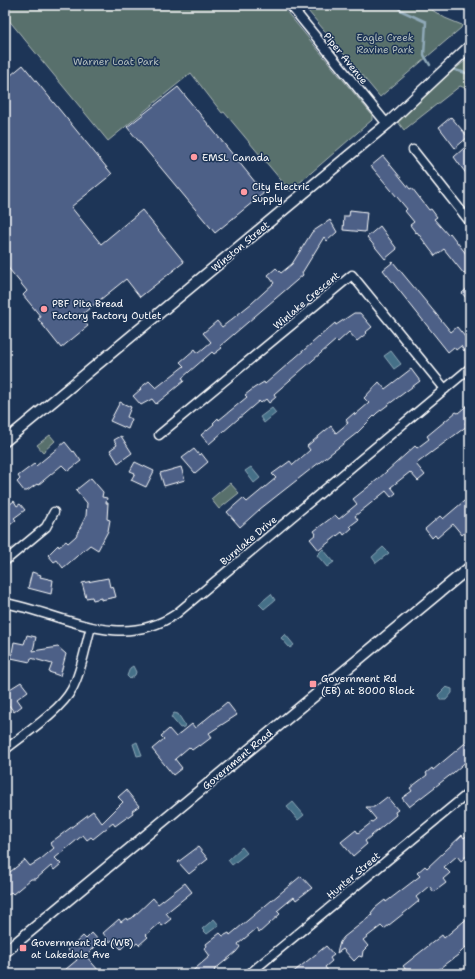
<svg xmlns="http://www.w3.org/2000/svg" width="475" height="979" font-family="'Shantell Sans',sans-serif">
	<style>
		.green { fill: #59706c; stroke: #acb8b6 }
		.water { fill: #447088; stroke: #8fa9b8 }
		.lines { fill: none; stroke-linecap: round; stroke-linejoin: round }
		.stream { stroke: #8fa9b8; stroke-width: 2.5 }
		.building { fill: #4e6087; stroke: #fff }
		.minor-casing { stroke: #fff; stroke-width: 11 }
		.tertiary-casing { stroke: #fff; stroke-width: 13 }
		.minor { stroke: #1d3557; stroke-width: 8 }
		.tertiary { stroke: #1d3557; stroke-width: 10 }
		.poi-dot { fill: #ff9aa2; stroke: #1d3557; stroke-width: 1.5 }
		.labels { text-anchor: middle; stroke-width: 3; stroke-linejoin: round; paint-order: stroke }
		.park-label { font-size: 10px; fill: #b4bfbd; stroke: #1d3557 }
		.street-label { font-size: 10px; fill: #fff; stroke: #1d3557 }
		.poi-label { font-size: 10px; fill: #fff; stroke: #1d3557; text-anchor: start }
	</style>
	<rect width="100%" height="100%" fill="#1d3557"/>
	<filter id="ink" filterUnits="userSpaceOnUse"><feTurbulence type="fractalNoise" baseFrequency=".025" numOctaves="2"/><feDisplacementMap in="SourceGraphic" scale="8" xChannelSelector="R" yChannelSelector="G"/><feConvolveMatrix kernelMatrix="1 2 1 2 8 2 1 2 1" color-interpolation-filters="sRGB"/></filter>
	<g filter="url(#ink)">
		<g class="green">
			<polygon points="9,5 281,5 372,115 372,120 290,191 224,112 222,113 191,73 108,141 7,18 9,14 6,9"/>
			<polygon points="303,5 424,5 445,18 462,25 461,28 380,97"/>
			<polygon points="470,57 470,90 460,86 404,130 395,118"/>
			<polygon points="50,435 55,441 43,452 37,445"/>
			<polygon points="230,483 239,493 219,509 211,499"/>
		</g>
		<g class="water">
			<polygon points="391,351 401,364 394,369 384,356"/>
			<polygon points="272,408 276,413 264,423 260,417"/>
			<polygon points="251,467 260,478 254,483 245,471"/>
			<polygon points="383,547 389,553 376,563 372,557"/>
			<polygon points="323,549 334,562 327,567 317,555"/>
			<polygon points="271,594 275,600 264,609 259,604"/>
			<polygon points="285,634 294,645 290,648 281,638"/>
			<polygon points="133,666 136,672 135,675 130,679 127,676 130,668"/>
			<polygon points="446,687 452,689 452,693 446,700 440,700 438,695"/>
			<polygon points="174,713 178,714 185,725 184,727 180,728 171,717"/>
			<polygon points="137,742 142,755 137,756 133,744"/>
			<polygon points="293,802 304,815 298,820 287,807"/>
			<polygon points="242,847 247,853 232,865 228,860"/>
			<polygon points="214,919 219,925 207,934 202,929"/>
		</g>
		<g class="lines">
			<g class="stream">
				<polyline points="396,5 402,11 426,22 424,55 430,65"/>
				<polyline points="455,70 470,74"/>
			</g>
		</g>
		<g class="building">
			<polygon points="23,65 112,174 71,207 101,244 142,210 184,262 140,297 126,279 80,316 88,326 61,348 38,319 41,317 23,295 27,291 5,264 5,80"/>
			<polygon points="178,87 264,193 215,233 127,127"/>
			<polygon points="451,117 468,137 455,148 439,127"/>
			<polygon points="464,148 470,156 470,179 454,157"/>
			<polygon points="383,156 410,189 412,188 429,210 431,209 437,217 434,219 448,235 450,233 470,259 470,270 464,274 444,249 435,256 417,232 416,233 410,225 414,222 405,211 407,209 371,166"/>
			<polygon points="350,210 367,212 365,232 343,230 344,216 349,216"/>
			<polygon points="330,220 337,232 327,241 324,237 302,273 303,275 220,346 222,348 214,354 212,352 182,378 184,381 156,404 152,399 141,405 133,396 141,389 140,388 149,381 156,388 184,366 180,362 195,349 198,353 211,342 203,333 217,321 222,327 252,303 274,283 268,275 276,268 281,273 292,264 312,232"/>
			<polygon points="380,226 397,249 385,259 367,237"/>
			<polygon points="393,262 451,332 457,327 470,343 470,346 464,351 461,346 456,350 454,347 448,352 383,270"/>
			<polygon points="470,286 470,303 462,293"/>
			<polygon points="354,313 360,313 372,327 366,332 367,333 357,341 349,332 338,342 336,340 274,394 276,397 269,403 266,399 261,403 259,401 209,444 201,435 214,424 213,423 218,418 219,420 247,397 245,395 254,388 264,382 265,384 335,323 336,325"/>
			<polygon points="411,369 420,381 377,413 357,433 260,509 240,527 227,512 243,498 247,502 276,478 272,474 290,461 293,465 310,450 307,446 331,426 336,433 348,423 346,420 354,413 355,415 369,403 364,398 379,382 385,389"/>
			<polygon points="120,402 131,407 127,417 132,419 128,429 110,421"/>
			<polygon points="470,403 470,419 465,423 467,426 416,464 425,475 418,481 410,472 391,487 396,493 391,497 386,491 355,516 358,520 350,526 352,528 344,535 342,532 319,550 310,539 316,534 314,531 335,515 339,519 357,504 353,499 377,480 415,446 417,448 429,439 427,436 456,412 458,413"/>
			<polygon points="121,436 132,453 118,463 110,450 117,445 114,440"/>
			<polygon points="65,442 73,452 74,451 81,461 68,471 62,465 38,485 37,484 27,491 24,491 17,482 20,479 18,476 34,464 36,466"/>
			<polygon points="194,449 199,455 201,453 208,462 195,473 182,458"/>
			<polygon points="135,462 154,471 146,487 131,480 135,473 130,471"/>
			<polygon points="181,467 185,480 164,486 160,473"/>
			<polygon points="91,478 103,492 102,497 107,498 106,503 108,503 107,519 110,520 108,531 98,550 90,545 63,568 57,560 54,562 48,555 58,545 59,547 66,541 68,543 76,536 86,516 87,503 76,490"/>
			<polygon points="470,496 470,528 462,535 453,524 437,538 435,535 432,538 425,529 440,516 443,519"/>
			<polygon points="14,501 17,506 20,504 25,510 14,518 16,520 10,525 5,518 5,508"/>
			<polygon points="32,572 41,575 40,577 53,580 51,594 28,588"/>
			<polygon points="108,578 110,587 113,586 116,597 101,600 101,598 93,600 92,597 86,598 82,583"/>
			<polygon points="27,635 36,637 33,651 58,647 66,654 60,676 49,672 52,664 31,658 30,662 11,658 14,642 24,644"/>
			<polygon points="21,682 28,691 17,699 22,706 14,712 5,700 5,692"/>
			<polygon points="227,702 237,715 209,733 212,737 200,746 199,745 192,750 189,747 175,759 182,768 173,775 152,749 164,739 161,736 169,729 176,737 192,724 195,728"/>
			<polygon points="470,739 470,758 453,773 409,807 402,798 412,791 410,788 427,775 426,773 432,768 433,770"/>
			<polygon points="126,790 139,806 132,811 133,813 115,826 113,823 93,839 91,837 87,840 83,835 55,858 61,864 54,870 51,866 36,879 31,879 13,894 11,892 5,897 5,876 25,860 30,866 41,859 54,848 50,843 93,811 102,823 123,802 118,797"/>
			<polygon points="387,797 398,810 395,812 396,815 365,841 367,844 353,856 341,842 356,830 358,833 376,819 366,807 374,807"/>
			<polygon points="470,833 470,853 461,861 457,856 444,867 450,873 443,879 446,883 434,892 429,886 416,897 419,901 408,910 384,929 381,926 363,940 368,946 363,951 362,957 359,956 354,961 343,949 337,953 340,942 344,937 372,915 371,913 375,908 385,900 386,902 420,876 417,873 425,866 427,868 462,835 464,838"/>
			<polygon points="198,847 208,859 189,874 178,862"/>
			<polygon points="301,876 312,888 296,900 294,897 277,911 280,914 259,933 256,929 238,944 240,947 236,952 214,970 217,974 189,974 210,956 204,948 207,946 206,944 220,933 223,936 229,933 230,935"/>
			<polygon points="185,883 192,892 166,913 171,919 162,926 160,923 146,935 148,937 139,945 137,943 132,947 128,942 121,949 115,942 112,940 110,942 103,933 119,919 121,922 126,918 127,920 132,918 153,898 158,904"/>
			<polygon points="470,916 470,943 458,955 433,974 409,974 403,966 442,935 444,938"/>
			<polygon points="92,933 100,942 86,956 99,971 95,974 60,974 77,960 68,950 83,936 86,939"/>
			<polygon points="326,946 334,955 330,958 332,961 325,967 328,971 324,974 291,974"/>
		</g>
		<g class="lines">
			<g class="minor-casing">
				<g id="minor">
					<polyline points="290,5 387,124"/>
					<polyline points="413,150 470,222"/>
					<polyline points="159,435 352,275 445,389"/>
					<polyline points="5,561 46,527 54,512"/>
					<path d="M 5,603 C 64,614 119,652 176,614 L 470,368"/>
					<path d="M 6,749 C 25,734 61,710 72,689 C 82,671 85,647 91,627"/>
					<polyline points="249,974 470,792"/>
				</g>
			</g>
			<g class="tertiary-casing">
				<g id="tertiary">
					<polyline points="5,441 387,124 470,46"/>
					<polyline points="5,952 470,567"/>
				</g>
			</g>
			<use href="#minor" class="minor"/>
			<use href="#tertiary" class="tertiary"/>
		</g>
	</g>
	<g class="poi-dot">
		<circle cx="194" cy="157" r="4"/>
		<circle cx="244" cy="192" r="4"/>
		<circle cx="44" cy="309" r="4"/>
		<rect x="309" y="680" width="8" height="8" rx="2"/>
		<rect x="19" y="944" width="8" height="8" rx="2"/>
	</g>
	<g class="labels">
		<g class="park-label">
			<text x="385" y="41">Eagle Creek<tspan x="385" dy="12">Ravine Park</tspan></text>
			<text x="116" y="65">Warner Loat Park</text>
		</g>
		<g class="street-label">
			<text transform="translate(346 58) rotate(51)" y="4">Piper Avenue</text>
			<text transform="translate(240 246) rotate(-40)" y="4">Winston Street</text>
			<text transform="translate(306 300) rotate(-40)" y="4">Winlake Crescent</text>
			<text transform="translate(248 540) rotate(-40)" y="4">Burnlake Drive</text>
			<text transform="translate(237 759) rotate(-40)" y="4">Government Road</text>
			<text transform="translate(353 875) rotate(-40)" y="4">Hunter Street</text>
		</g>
		<g class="poi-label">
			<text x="202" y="161">EMSL Canada</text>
			<text x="252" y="190">City Electric<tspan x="252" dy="12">Supply</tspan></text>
			<text x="52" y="307">PBF Pita Bread<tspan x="52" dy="12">Factory Factory Outlet</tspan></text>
			<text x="321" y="682">Government Rd<tspan x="321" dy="12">(EB) at 8000 Block</tspan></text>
			<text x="31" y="946">Government Rd (WB)<tspan x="31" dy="12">at Lakedale Ave</tspan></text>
		</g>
	</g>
	<rect width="475" height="979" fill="none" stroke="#1d3557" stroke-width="20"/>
	<rect x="10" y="10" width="455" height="959" fill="none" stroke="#fff" stroke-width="1.5" filter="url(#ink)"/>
</svg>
